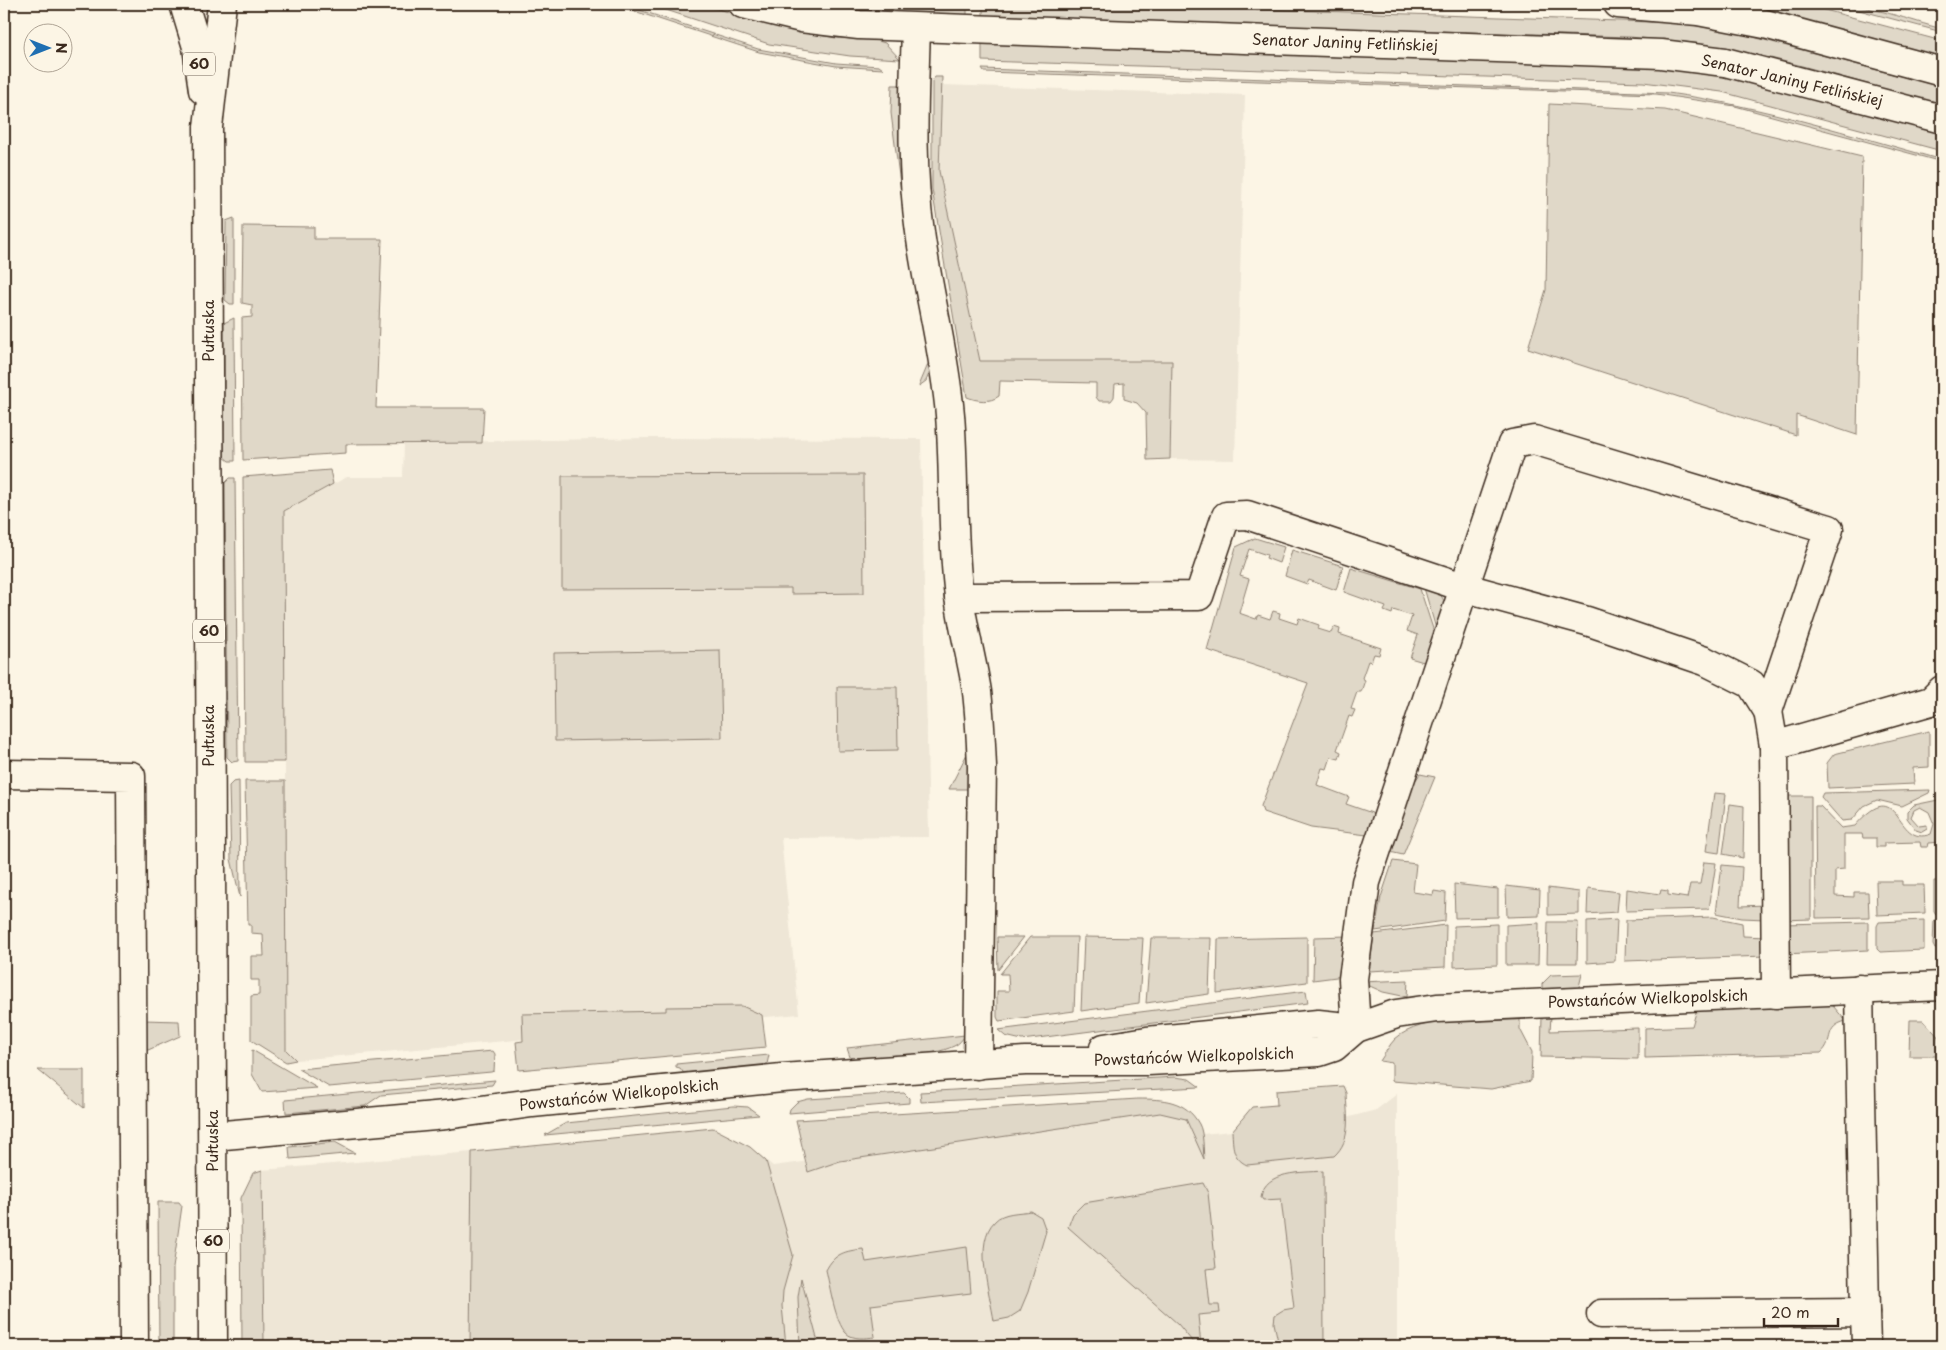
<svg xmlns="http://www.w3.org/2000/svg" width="1946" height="1350" font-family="'Playpen Sans',sans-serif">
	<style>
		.built { fill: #eee6d6 }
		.green { fill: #e0d8c8; stroke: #8e8173 }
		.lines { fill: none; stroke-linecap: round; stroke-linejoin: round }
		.minor-casing { stroke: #3b2a1e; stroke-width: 31 }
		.major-casing { stroke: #3b2a1e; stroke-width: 31 }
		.minor { stroke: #fcf5e5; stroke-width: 28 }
		.major { stroke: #fcf5e5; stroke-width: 28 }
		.labels { text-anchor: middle; stroke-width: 4; stroke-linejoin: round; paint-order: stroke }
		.shield { fill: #fcf5e5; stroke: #75675a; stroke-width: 1 }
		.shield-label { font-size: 14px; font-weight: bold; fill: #3b2a1e }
		.street-label { font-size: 15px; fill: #3b2a1e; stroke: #fcf5e5 }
	</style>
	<rect width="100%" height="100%" fill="#fcf5e5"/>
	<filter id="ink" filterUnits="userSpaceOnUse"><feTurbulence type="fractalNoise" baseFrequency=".02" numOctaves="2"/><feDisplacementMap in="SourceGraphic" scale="10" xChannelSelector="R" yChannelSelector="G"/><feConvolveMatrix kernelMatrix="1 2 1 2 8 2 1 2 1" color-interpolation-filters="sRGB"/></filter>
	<g filter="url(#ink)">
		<g class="built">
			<polygon points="942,85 1245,95 1235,460 1170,459 1172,361 980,361 939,171"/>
			<polygon points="647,438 921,439 929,837 781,838 799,1014 296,1060 286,1050 284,510 347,477 403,477 404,443"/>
			<polygon points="1397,1094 1397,1346 755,1346 750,1147 773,1166 803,1162 820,1141 1186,1111 1202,1134 1232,1131 1252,1107 1326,1099 1346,1118 1376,1110"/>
			<polygon points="472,1152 470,1346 264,1346 262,1170"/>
		</g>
		<g class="green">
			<polygon points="613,4 621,4 758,49 836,63 879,66 883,69 836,66 759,52"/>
			<polygon points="648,4 700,4 796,31 836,38 875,40 885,43 900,59 850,56 769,44"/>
			<polygon points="797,4 967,4 967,15 875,14"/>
			<path d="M 983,4 L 1106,4 L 1680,23 L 1738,33 L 1942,87 L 1942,105 C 1867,85 1791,60 1714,46 C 1686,41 1658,40 1630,37 L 983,17 Z"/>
			<polygon points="1730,4 1802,4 1942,41 1942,59"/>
			<path d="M 1836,4 C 1867,4 1912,21 1942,29 L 1942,32 Z"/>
			<polygon points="982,44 1634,64 1707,72 1785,90 1942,133 1942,151 1722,92 1643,82 982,61"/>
			<path d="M 982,69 L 1668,93 C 1761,106 1852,135 1942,160 L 1942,162 L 1735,106 L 1656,94 L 984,72 Z"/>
			<path d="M 935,77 L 942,77 L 939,171 L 980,361 L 1172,361 L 1170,459 L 1147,460 L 1146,413 L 1137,403 L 1124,399 L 1124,383 L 1115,384 L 1114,397 L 1111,401 L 1099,401 L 1096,397 L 1096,383 L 1000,381 L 999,396 C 990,403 977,401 967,397 L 932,189 L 932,81 Z"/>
			<polygon points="892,85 902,85 931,369 926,381 919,386 929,362 907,239 891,113"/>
			<polygon points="1549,104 1665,110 1862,157 1857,435 1796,415 1796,435 1528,348 1546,290"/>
			<polygon points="234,218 234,304 230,304 225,300 226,221"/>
			<polygon points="243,226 314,227 314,239 382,239 376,408 484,408 482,443 346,444 346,453 243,460 242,318 252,317 252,305 242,303"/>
			<polygon points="234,318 235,461 229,461 224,457 224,323"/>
			<polygon points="330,470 333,484 284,511 285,762 245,762 243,477"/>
			<polygon points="863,475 864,593 791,594 791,588 562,589 562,476"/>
			<polygon points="230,478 235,478 238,761 232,762 227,757 225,483"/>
			<polygon points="1255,538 1284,547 1279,563 1266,558 1267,555 1249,549 1240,576 1249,579 1239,613 1256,619 1258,615 1270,619 1273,611 1280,613 1279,618 1297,624 1299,618 1319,625 1318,629 1331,633 1334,627 1340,629 1339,634 1381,648 1379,655 1374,654 1371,662 1368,661 1362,678 1365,680 1361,692 1357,692 1351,709 1355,710 1352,717 1349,716 1337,750 1341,752 1339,759 1331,757 1327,769 1322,768 1317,785 1349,797 1346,804 1372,813 1374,817 1367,835 1311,828 1263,812 1261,806 1308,683 1207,650 1236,547"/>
			<polygon points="1292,550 1343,566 1336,590 1309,580 1307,584 1285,576"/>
			<polygon points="1351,568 1420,589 1436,638 1427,663 1410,658 1418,635 1407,631 1412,616 1393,610 1392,614 1384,611 1386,607 1344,592"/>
			<path d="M 1422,581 C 1451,599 1447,603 1437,632 Z"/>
			<polygon points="720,650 722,738 555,741 554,653"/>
			<polygon points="837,687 897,687 898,750 838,751"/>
			<polygon points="1929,731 1929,767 1913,768 1914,784 1828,788 1827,763 1834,754"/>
			<polygon points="970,748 971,789 949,789"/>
			<polygon points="1420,774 1435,777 1403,855 1390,852 1410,788"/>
			<polygon points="239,781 240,897 231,859 229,786 233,782"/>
			<polygon points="245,781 285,781 286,1050 296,1060 286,1062 251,1040 251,996 259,995 259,980 251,980 251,956 264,956 263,934 251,933 251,925 248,925"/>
			<polygon points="1930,790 1929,793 1902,806 1877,800 1864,806 1852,820 1842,821 1821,797 1823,793"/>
			<polygon points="1714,793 1726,794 1719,853 1706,851"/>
			<polygon points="1783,796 1811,796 1811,919 1783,920"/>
			<path d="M 1938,800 L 1942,801 L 1942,842 L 1929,843 L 1928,847 L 1921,847 L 1920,842 L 1884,843 L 1884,847 L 1876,847 L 1876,838 L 1863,838 L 1862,834 L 1844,834 L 1844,869 L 1835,870 L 1835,896 L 1854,897 L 1854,892 L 1868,892 L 1869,917 L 1816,918 L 1815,806 L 1820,806 L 1841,828 L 1855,826 C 1902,771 1893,849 1931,834 L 1934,824 L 1929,812 L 1920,807 L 1914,810 L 1911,817 L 1919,826 L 1927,825 L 1927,829 L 1922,832 L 1916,830 L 1907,818 L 1907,812 L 1914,805 Z"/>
			<polygon points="1730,804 1744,806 1743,858 1723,854"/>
			<polygon points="1393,861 1416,864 1413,892 1433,895 1434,891 1446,893 1445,921 1375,931 1381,897"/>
			<polygon points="1704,862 1716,863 1709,909 1626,911 1627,889 1660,894 1661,890 1668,891 1668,895 1687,898 1690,884 1700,884"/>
			<polygon points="1722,865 1742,867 1740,906 1766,905 1765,919 1742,918 1716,913"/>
			<polygon points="1876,881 1902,881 1902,885 1924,885 1925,913 1877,915"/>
			<polygon points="1934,881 1942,881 1942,913 1936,914 1934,911"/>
			<polygon points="1454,884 1498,889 1498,917 1455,918"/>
			<polygon points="1506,886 1540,890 1539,916 1507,917"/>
			<polygon points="1548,888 1579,892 1579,914 1548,915"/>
			<polygon points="1588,888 1619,892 1617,912 1587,914"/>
			<polygon points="1713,917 1742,923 1743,936 1766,937 1766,956 1625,961 1626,920"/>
			<polygon points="1617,919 1615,961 1587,963 1587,921"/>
			<polygon points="1924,920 1924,950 1880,952 1877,949 1877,926 1879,922"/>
			<polygon points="1934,920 1942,920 1942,948 1935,949 1933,945"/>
			<polygon points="1548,922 1578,922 1577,963 1547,963"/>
			<polygon points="1868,922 1868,950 1784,954 1783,924"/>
			<polygon points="1539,923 1538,965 1506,965 1506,925"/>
			<polygon points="1497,924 1497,965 1454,967 1454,926"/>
			<polygon points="1446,925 1445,967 1369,971 1374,934"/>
			<polygon points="1348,936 1344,976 1313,980 1314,937"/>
			<polygon points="997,937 1024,937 998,970"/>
			<polygon points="1030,937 1077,937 1074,1011 999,1021 997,1017 997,991 1009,991 1008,974 1000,974"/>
			<polygon points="1084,937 1143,938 1139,1003 1081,1011"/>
			<polygon points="1307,937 1307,982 1217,993 1218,939"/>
			<polygon points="1151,938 1211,938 1209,994 1146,1003"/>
			<polygon points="1582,974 1578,991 1542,992 1542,984 1551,975"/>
			<polygon points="1408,980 1407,997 1383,992 1361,982"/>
			<polygon points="1306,991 1308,1003 1022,1040 1005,1036 998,1030"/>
			<path d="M 1825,1004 L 1833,1006 L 1846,1021 C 1823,1027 1835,1040 1821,1053 L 1645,1058 L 1645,1028 L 1692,1026 L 1697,1009 Z"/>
			<polygon points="742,1006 762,1015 766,1047 519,1070 516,1042 523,1041 522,1014 666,1011 666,1007"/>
			<path d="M 1520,1016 L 1520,1029 L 1532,1052 L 1531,1081 L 1491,1089 L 1392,1081 L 1392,1063 L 1380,1061 C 1385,1054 1389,1045 1395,1039 C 1422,1015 1485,1019 1520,1016 Z"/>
			<polygon points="1542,1016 1551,1016 1550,1031 1638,1028 1638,1059 1541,1057"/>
			<polygon points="144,1020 179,1021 180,1036 139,1054"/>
			<polygon points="1910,1020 1923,1020 1942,1041 1942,1056 1909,1056"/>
			<path d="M 965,1035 C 962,1040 959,1044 954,1046 C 932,1057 882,1058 856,1060 L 850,1057 L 847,1048 Z"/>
			<polygon points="252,1050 317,1088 262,1092 252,1074"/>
			<polygon points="493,1051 495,1054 494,1071 491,1072 329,1087 298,1069"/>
			<polygon points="769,1055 767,1064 762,1067 686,1076 680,1068 676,1067 676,1064"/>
			<polygon points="38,1070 84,1070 84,1108"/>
			<polygon points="1175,1077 1189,1079 1200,1087 921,1102 920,1092"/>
			<polygon points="495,1080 492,1085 381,1095 365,1106 286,1113 285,1100"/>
			<path d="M 1343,1086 L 1346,1093 C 1347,1116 1352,1140 1334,1156 L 1247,1165 C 1232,1158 1233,1146 1232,1131 L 1252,1107 L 1277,1105 L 1276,1091 Z"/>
			<polygon points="904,1093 909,1098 909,1103 789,1113 790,1109 797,1102 808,1099"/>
			<path d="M 1138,1099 C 1163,1099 1186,1100 1199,1124 C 1204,1133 1203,1150 1204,1159 L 1186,1119 L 1160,1113 L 840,1161 L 808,1172 L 796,1120 Z"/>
			<polygon points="733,1106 748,1107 759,1115 545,1135 566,1123"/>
			<polygon points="713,1128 750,1147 766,1161 793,1255 783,1291 782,1306 786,1346 470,1346 472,1152"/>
			<polygon points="335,1142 355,1153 290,1159 289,1147"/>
			<polygon points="262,1170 264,1346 242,1346 241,1198 253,1173"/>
			<path d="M 1323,1171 L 1324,1346 L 1279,1346 L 1274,1323 L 1275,1315 L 1283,1310 L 1294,1308 L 1281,1199 L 1263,1200 L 1261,1197 C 1265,1170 1302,1173 1323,1171 Z"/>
			<polygon points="1203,1183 1208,1193 1216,1268 1206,1269 1210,1305 1219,1305 1220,1313 1198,1315 1201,1346 1196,1346 1178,1324 1068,1227 1073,1214 1084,1203"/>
			<polygon points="158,1202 179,1202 182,1206 173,1268 173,1346 159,1346"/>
			<path d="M 1031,1211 L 1041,1217 L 1046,1231 L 1028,1292 L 1020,1311 L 1009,1318 L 994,1321 C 990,1293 973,1242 995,1221 C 1003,1212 1020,1213 1031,1211 Z"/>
			<path d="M 967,1247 L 971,1293 L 871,1305 L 875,1337 C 866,1338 853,1340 846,1333 C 835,1322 830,1286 826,1270 C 835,1253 845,1251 863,1249 L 866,1262 Z"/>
			<polygon points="801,1278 819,1346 800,1346 798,1297"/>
		</g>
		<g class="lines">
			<g class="minor-casing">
				<g id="minor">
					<path d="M 916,28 C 914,97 910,164 920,232 C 928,293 945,353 950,415 C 955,475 951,536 959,596 C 963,628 972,660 977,692 C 980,717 981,742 982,767 L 978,1065"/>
					<polyline points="959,597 1199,596 1226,516 1247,515 1466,588 1587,621 1705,661 1751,684 1768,711 1774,746 1776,994"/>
					<polyline points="1774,746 1931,701 1942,690"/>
					<polyline points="4,774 131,776 134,1346"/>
					<polyline points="1859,989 1865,1312"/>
					<polyline points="1356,1028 1353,979 1366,882 1512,444 1534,440 1829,529 1768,711"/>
					<polyline points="1104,1048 1147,1041 1318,1024 1356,1028"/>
					<polyline points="213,1136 446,1115 532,1103 782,1078 1025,1061 1148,1061 1319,1052 1334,1047 1356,1028 1396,1014 1437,1008 1942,986"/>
					<polyline points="1601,1314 1865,1312 1866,1346"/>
				</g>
			</g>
			<g class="major-casing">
				<g id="major">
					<polyline points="184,4 197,47 203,90"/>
					<polyline points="743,4 801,18 859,25 1661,54 1725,62 1942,119"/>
					<polyline points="1618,4 1698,11 1765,24 1942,72"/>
					<polyline points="213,1346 208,127 222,4"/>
				</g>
			</g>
			<use href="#minor" class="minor"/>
			<use href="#major" class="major"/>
		</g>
	</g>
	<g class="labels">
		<g class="shield">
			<rect x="183" y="52.5" width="32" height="23" rx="4"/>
			<rect x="193" y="619.5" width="32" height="23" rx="4"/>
			<rect x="197" y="1229.5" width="32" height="23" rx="4"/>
		</g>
		<g class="shield-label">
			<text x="199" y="69">60</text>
			<text x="209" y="636">60</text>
			<text x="213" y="1246">60</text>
		</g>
		<g class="street-label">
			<text transform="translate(1345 43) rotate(2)" y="5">Senator Janiny Fetlińskiej</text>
			<text transform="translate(1792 81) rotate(13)" y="5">Senator Janiny Fetlińskiej</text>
			<text transform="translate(209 331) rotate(-90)" y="5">Pułtuska</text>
			<text transform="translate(209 736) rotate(-90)" y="5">Pułtuska</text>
			<text transform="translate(1648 999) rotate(-2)" y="5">Powstańców Wielkopolskich</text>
			<text transform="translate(1194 1057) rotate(-2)" y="5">Powstańców Wielkopolskich</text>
			<text transform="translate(619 1095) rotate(-6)" y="5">Powstańców Wielkopolskich</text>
			<text transform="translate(213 1141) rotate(-90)" y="5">Pułtuska</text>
		</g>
	</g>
	<rect width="1946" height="1350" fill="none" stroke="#fcf5e5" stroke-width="20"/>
	<rect x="10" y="10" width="1926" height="1330" fill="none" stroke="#3b2a1e" stroke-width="2" filter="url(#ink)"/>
	<g transform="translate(48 48) rotate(90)"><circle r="24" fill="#fcf5e5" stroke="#afa495"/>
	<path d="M0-4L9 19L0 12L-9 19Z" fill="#1f6fb2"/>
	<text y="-8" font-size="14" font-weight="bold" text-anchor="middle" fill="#3b2a1e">N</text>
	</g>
	<path d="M1764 1318v8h74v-8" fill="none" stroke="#3b2a1e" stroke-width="2.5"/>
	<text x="1771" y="1318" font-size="15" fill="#3b2a1e" stroke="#fcf5e5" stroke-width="4" paint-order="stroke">20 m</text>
</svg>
